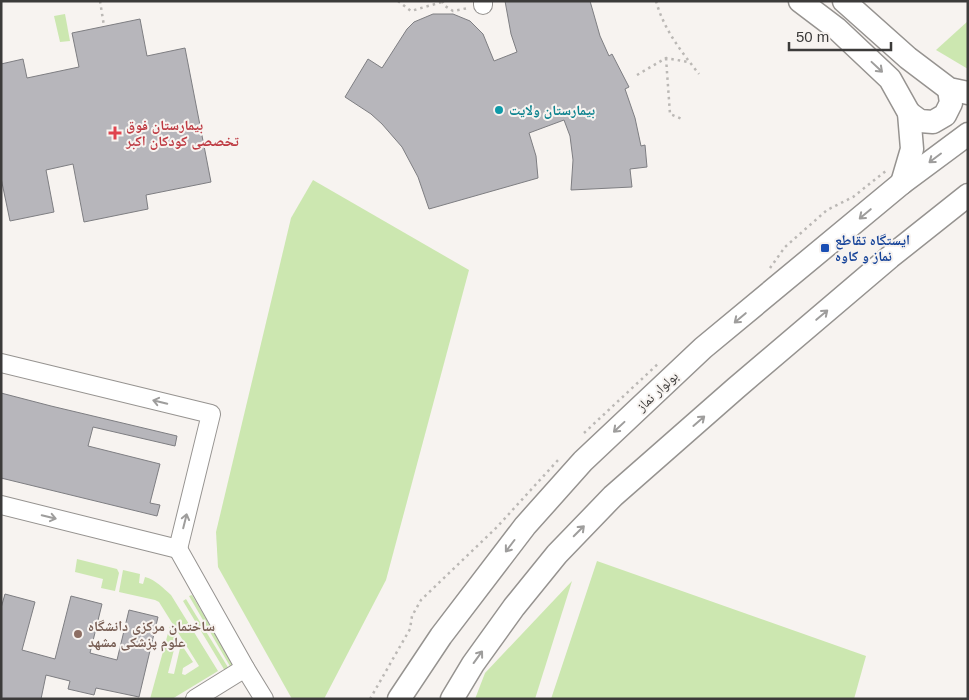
<svg xmlns="http://www.w3.org/2000/svg" width="969" height="700" font-family="Helvetica,'Noto Naskh Arabic',sans-serif">
	<style>
		.green { fill: #cce7b0 }
		.building { fill: #b7b6bb; stroke: #7e7e82 }
		.lines { fill: none; stroke-linecap: round; stroke-linejoin: round }
		.minor-casing { stroke: #969390; stroke-width: 20 }
		.major-casing { stroke: #969390; stroke-width: 25 }
		.path { stroke: #bbb8b5; stroke-width: 2.5; stroke-dasharray: 2.5 4; stroke-linecap: butt }
		.minor { stroke: #fff; stroke-width: 18 }
		.major { stroke: #fff; stroke-width: 22 }
		.oneway { stroke: #9e9d9c }
		.culture-dot { fill: #0f9aa8; stroke: #f7f3f0; stroke-width: 2 }
		.health-dot { fill: #e0444e; stroke: #f7f3f0; stroke-width: 2 }
		.transit-dot { fill: #1a4fb4; stroke: #f7f3f0; stroke-width: 2 }
		.education-dot { fill: #8d6e63; stroke: #f7f3f0; stroke-width: 2 }
		.labels { text-anchor: middle; stroke-width: 4; stroke-linejoin: round; paint-order: stroke }
		.culture-label { font-size: 14px; font-weight: bold; fill: #0d838f; stroke: #f7f3f0; text-anchor: start }
		.health-label { font-size: 14px; font-weight: bold; fill: #be3a42; stroke: #f7f3f0; text-anchor: start }
		.transit-label { font-size: 14px; font-weight: bold; fill: #164399; stroke: #f7f3f0; text-anchor: start }
		.street-label { font-size: 14px; fill: #3c3b3a; stroke: #f7f3f0 }
		.education-label { font-size: 14px; font-weight: bold; fill: #785e54; stroke: #f7f3f0; text-anchor: start }
	</style>
	<rect width="100%" height="100%" fill="#f7f3f0"/>
	<g class="green">
		<polygon points="65,14 70,41 60,42 54,16"/>
		<polygon points="968,21 968,69 936,50"/>
		<polygon points="313,180 469,270 386,580 324,699 292,699 218,567 216,532 291,218"/>
		<polygon points="77,559 117,569 119,573 115,591 101,588 103,579 75,572"/>
		<polygon points="597,561 866,656 854,699 551,699"/>
		<path d="M 123,570 L 140,574 L 139,583 L 143,584 L 145,577 C 156,580 163,588 171,595 L 218,671 L 172,699 L 150,699 L 170,626 L 177,638 L 168,673 L 174,674 L 181,644 L 193,662 L 183,668 L 182,674 L 185,675 L 199,666 L 159,602 L 155,600 L 119,592 Z"/>
		<polygon points="572,581 535,699 475,699 485,673"/>
		<polygon points="192,595 234,666 231,668 189,596"/>
		<polygon points="186,599 229,669 225,671 183,601"/>
	</g>
	<g class="building">
		<polygon points="505,1 590,1 600,36 609,56 612,54 629,87 625,89 635,118 641,146 645,145 647,167 630,169 632,187 571,190 573,160 570,136 564,120 529,133 536,156 538,178 429,209 418,177 402,147 382,124 371,114 345,97 368,59 382,68 407,29 414,22 433,14 453,14 470,21 483,34 494,61 517,52 511,34"/>
		<polygon points="140,19 147,56 185,48 211,182 146,195 148,209 84,222 73,164 46,170 54,212 10,221 1,178 1,64 23,59 27,78 79,67 72,33"/>
		<polygon points="1,393 51,406 177,436 175,446 93,427 88,446 160,464 150,503 160,505 157,516 1,478"/>
		<polygon points="5,594 35,602 22,650 55,659 71,596 102,604 90,653 117,660 129,610 158,617 139,697 96,688 94,695 68,689 70,681 46,675 41,699 1,699 1,608"/>
	</g>
	<g class="lines">
		<g class="minor-casing">
			<g id="minor">
				<polyline points="483,1 483,5"/>
				<polyline points="1,363 211,414 178,549 1,505"/>
				<polyline points="178,549 245,668 264,699"/>
				<polyline points="195,699 245,668"/>
			</g>
		</g>
		<g class="major-casing">
			<g id="major">
				<polyline points="800,1 837,29 890,79 909,113 912,149 902,183"/>
				<polyline points="844,1 908,58 949,89 968,93"/>
				<polyline points="909,113 920,121 933,122 945,115 951,103 949,89"/>
				<polyline points="399,699 441,636 525,526 583,461 703,348 902,183 968,134"/>
				<polyline points="452,699 473,664 514,607 557,554 613,496 736,388 890,257 968,195"/>
			</g>
		</g>
		<g class="path">
			<polyline points="100,1 104,26"/>
			<polyline points="398,1 411,11 442,2"/>
			<polyline points="442,1 445,6 453,11 468,8"/>
			<path d="M 656,1 C 664,30 681,51 699,74"/>
			<polyline points="666,58 670,114 682,119"/>
			<polyline points="637,75 666,58 688,62"/>
			<polyline points="770,268 785,247 827,210 853,197 887,170"/>
			<polyline points="584,433 660,362"/>
			<polyline points="370,699 410,629 412,616 421,600 497,527 559,459"/>
		</g>
		<use href="#minor" class="minor"/>
		<use href="#major" class="major"/>
	</g>
	<defs><path id="oneway-shaft" d="M-6 0H5M1.5-3L5.5 0L1.5 3" fill="none" stroke-width="1.6" stroke-linecap="round" stroke-linejoin="round" transform="scale(1.25)"/></defs>
	<g class="oneway">
		<use href="#oneway-shaft" transform="translate(877 67) rotate(43)"/>
		<use href="#oneway-shaft" transform="translate(935 158) rotate(143)"/>
		<use href="#oneway-shaft" transform="translate(865 214) rotate(140)"/>
		<use href="#oneway-shaft" transform="translate(822 315) rotate(-40)"/>
		<use href="#oneway-shaft" transform="translate(740 318) rotate(140)"/>
		<use href="#oneway-shaft" transform="translate(160 402) rotate(-166)"/>
		<use href="#oneway-shaft" transform="translate(699 421) rotate(-41)"/>
		<use href="#oneway-shaft" transform="translate(619 427) rotate(137)"/>
		<use href="#oneway-shaft" transform="translate(49 517) rotate(14)"/>
		<use href="#oneway-shaft" transform="translate(185 521) rotate(-76)"/>
		<use href="#oneway-shaft" transform="translate(579 531) rotate(-45)"/>
		<use href="#oneway-shaft" transform="translate(510 546) rotate(127)"/>
		<use href="#oneway-shaft" transform="translate(478 657) rotate(-54)"/>
	</g>
	<circle class="culture-dot" cx="499" cy="110" r="5"/>
	<path class="health-dot" d="M112.5 125.5h5v5h5v5h-5v5h-5v-5h-5v-5h5z"/>
	<rect class="transit-dot" x="820" y="243" width="10" height="10" rx="2.5"/>
	<circle class="education-dot" cx="78" cy="634" r="5"/>
	<g class="labels">
		<g class="culture-label">
			<text x="509" y="115">بیمارستان ولایت</text>
		</g>
		<g class="health-label">
			<text x="126" y="130">بیمارستان فوق<tspan x="126" dy="16">تخصصی کودکان اکبر</tspan></text>
		</g>
		<g class="transit-label">
			<text x="835" y="245">ایستگاه تقاطع<tspan x="835" dy="16">نماز و کاوه</tspan></text>
		</g>
		<g class="street-label">
			<text transform="translate(657 391) rotate(-43)" y="5">بولوار نماز</text>
		</g>
		<g class="education-label">
			<text x="88" y="631">ساختمان مرکزی دانشگاه<tspan x="88" dy="16">علوم پزشکی مشهد</tspan></text>
		</g>
	</g>
	<rect width="969" height="700" fill="none" stroke="#3c3b3a" stroke-width="5"/>
	<path d="M789 42v8h102v-8" fill="none" stroke="#3c3b3a" stroke-width="2.5"/>
	<text x="796" y="42" font-size="15" fill="#3c3b3a" stroke="#f7f3f0" stroke-width="4" paint-order="stroke">50 m</text>
</svg>
